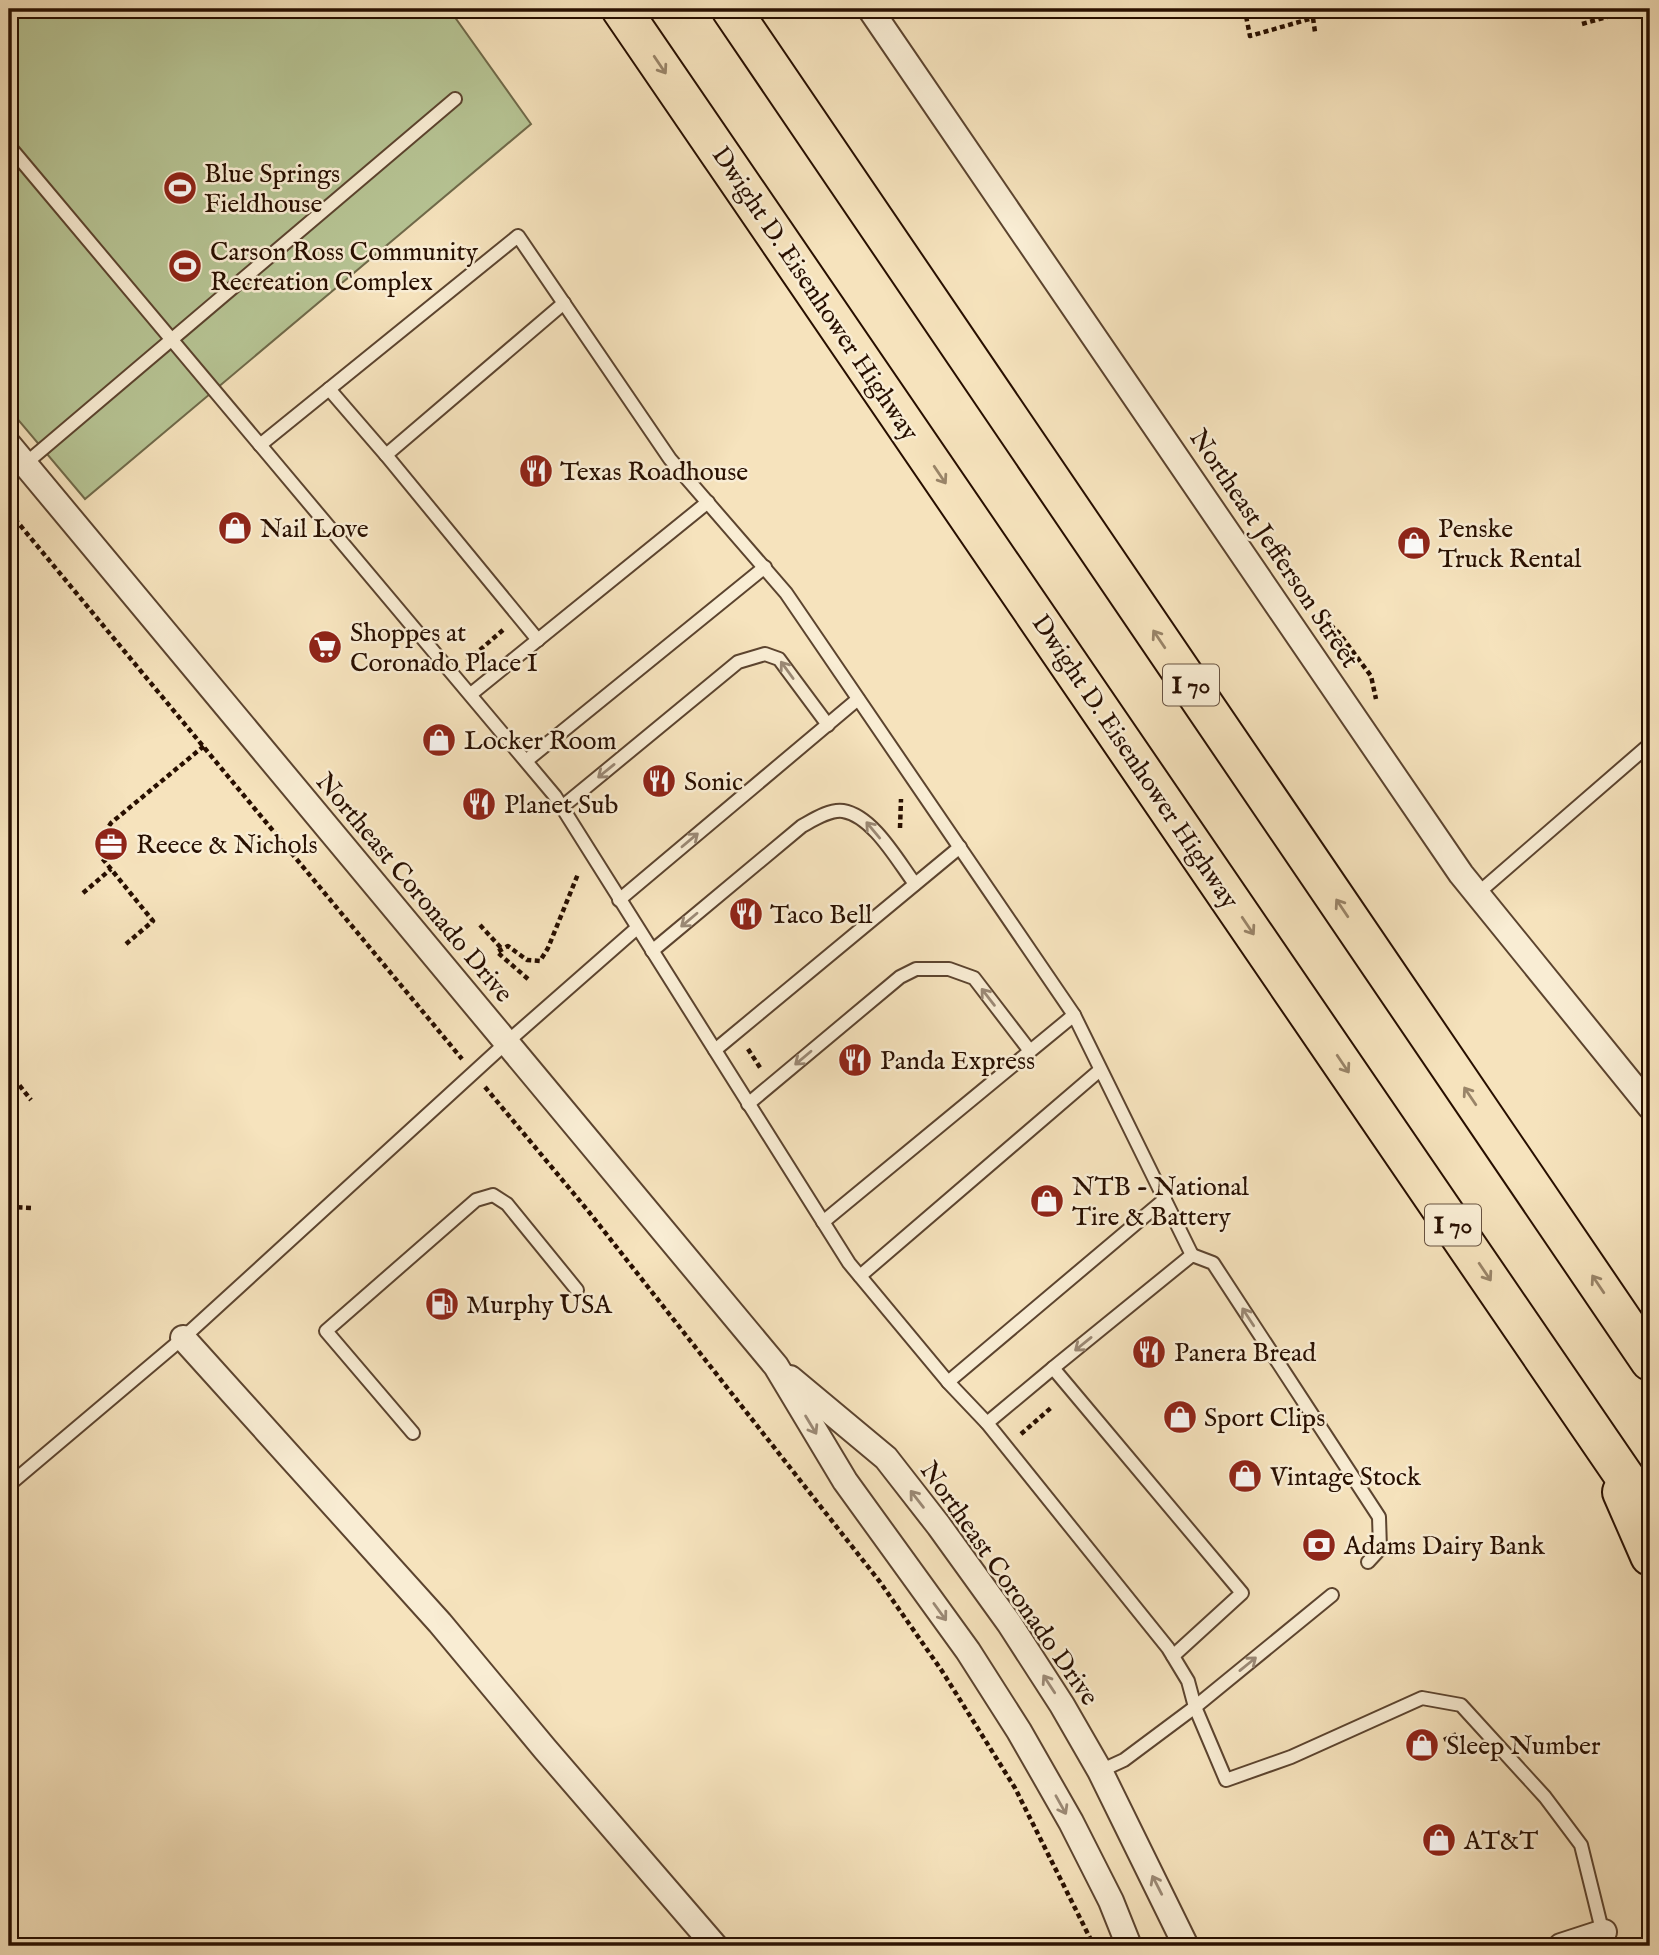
<svg xmlns="http://www.w3.org/2000/svg" width="1659" height="1955" font-family="'IM FELL English',serif">
	<style>
		.green { fill: #b7c595; stroke: #706a4a; stroke-width: 2 }
		.lines { fill: none; stroke-linecap: round; stroke-linejoin: round }
		.service-casing { stroke: #5c442f; stroke-width: 16 }
		.minor-casing { stroke: #5c442f; stroke-width: 28 }
		.motorway-casing { stroke: #280f00; stroke-width: 42 }
		.path { stroke: #280f00; stroke-width: 4.5; stroke-dasharray: 5 3.5; stroke-linecap: butt }
		.service { stroke: #f9edd4; stroke-width: 12 }
		.minor { stroke: #f9edd4; stroke-width: 24 }
		.motorway { stroke: #f6e3bd; stroke-width: 38 }
		.oneway { stroke: #998468 }
		.oneway2 { stroke: #9b8975 }
		.labels { text-anchor: middle; stroke-width: 5; stroke-linejoin: round; paint-order: stroke }
		.shield { fill: #f9edd4; stroke: #675240; stroke-width: 2 }
		.shield-label { font-size: 24px; font-weight: bold; fill: #280f00 }
		.poi-label { font-size: 26px; fill: #280f00; stroke: #f9edd4; text-anchor: start }
		.street-label { font-size: 26px; fill: #280f00; stroke: #f9edd4 }
	</style>
	<rect width="100%" height="100%" fill="#f6e3bd"/>
	<filter id="stains"><feTurbulence type="fractalNoise" baseFrequency=".00286" numOctaves="4"/><feColorMatrix values="0 0 0 0 .2 0 0 0 0 .09 0 0 0 0 .02 0 0 0 .5 -.17"/></filter>
	<radialGradient id="worn" r=".72"><stop offset=".6" stop-color="#630" stop-opacity="0"/><stop offset="1" stop-color="#630" stop-opacity=".3"/></radialGradient>
	<polygon class="green" points="9,9 449,9 531,124 85,499 9,409"/>
	<g class="lines">
		<g class="service-casing">
			<g id="service">
				<polyline points="9,146 555,796 849,1263 948,1382 987,1423 1168,1648 1188,1681 1195,1707 1226,1780 1291,1757 1422,1698 1461,1705 1545,1797 1581,1845 1606,1946"/>
				<polyline points="329,389 386,455 538,640"/>
				<polyline points="260,445 518,236 670,459 786,593 1074,1015 1192,1255"/>
				<polyline points="386,455 564,303"/>
				<polyline points="25,464 455,99"/>
				<polyline points="471,694 708,502"/>
				<polyline points="526,761 765,567"/>
				<polyline points="562,807 738,662 765,654 779,659 828,725"/>
				<polyline points="1477,894 1650,744"/>
				<polyline points="619,900 858,699"/>
				<path d="M 652,951 L 802,826 C 813,820 830,809 843,811 C 873,816 897,860 915,884"/>
				<polyline points="715,1050 960,847"/>
				<polyline points="748,1104 900,977 916,969 949,969 974,978 1030,1051"/>
				<polyline points="823,1222 1074,1015"/>
				<polyline points="860,1276 1100,1070"/>
				<polyline points="1053,1368 1192,1255 1213,1263 1379,1517 1380,1549 1368,1562"/>
				<polyline points="948,1382 1165,1199"/>
				<polyline points="987,1423 1053,1368 1242,1593 1173,1656"/>
				<polyline points="413,1433 326,1331 476,1200 493,1195 507,1204 577,1290"/>
				<polyline points="9,1485 183,1338 506,1043 637,928"/>
				<polyline points="1100,1771 1124,1760 1195,1707 1332,1595"/>
			</g>
		</g>
		<g class="minor-casing">
			<g id="minor">
				<polyline points="870,9 1461,874 1650,1107"/>
				<polyline points="9,445 776,1366 845,1481 968,1651 1019,1731 1071,1822 1111,1901 1129,1946"/>
				<polyline points="183,1338 440,1623 545,1749 715,1946"/>
				<polyline points="790,1378 886,1458 939,1526 1009,1623 1062,1705 1100,1771 1186,1946"/>
				<polyline points="1561,1946 1604,1932"/>
			</g>
		</g>
		<g class="motorway-casing">
			<g id="motorway">
				<polyline points="621,9 1650,1514"/>
				<polyline points="731,9 1650,1361"/>
				<polyline points="1622,1492 1650,1556"/>
			</g>
		</g>
		<g class="path">
			<polyline points="1222,9 1246,16 1250,36 1313,18 1314,9"/>
			<polyline points="1313,18 1315,32"/>
			<polyline points="1582,24 1621,13 1626,9"/>
			<polyline points="16,496 10,513 462,1059"/>
			<polyline points="1318,613 1339,633 1371,676 1376,699"/>
			<polyline points="467,661 503,630"/>
			<polyline points="900,828 901,799"/>
			<polyline points="83,893 111,869"/>
			<polyline points="480,925 502,949"/>
			<polyline points="126,944 153,921 102,858 97,845 111,823 204,746"/>
			<polyline points="528,979 497,952 508,946 527,960 540,961 548,948 578,874"/>
			<polyline points="748,1049 761,1069"/>
			<polyline points="9,1072 31,1100"/>
			<polyline points="485,1087 589,1212 880,1582 942,1671 1015,1788 1094,1946"/>
			<polyline points="9,1207 34,1208"/>
			<polyline points="1021,1434 1052,1407"/>
			<polyline points="1444,1740 1459,1733"/>
		</g>
		<use href="#service" class="service"/>
		<use href="#minor" class="minor"/>
		<use href="#motorway" class="motorway"/>
	</g>
	<defs><path id="oneway-shaft" d="M-6 0H5M1.5-3L5.5 0L1.5 3" fill="none" stroke-width="1.6" stroke-linecap="round" stroke-linejoin="round" transform="scale(1.75)"/></defs>
	<g class="oneway">
		<use href="#oneway-shaft" transform="translate(660 65) rotate(56)"/>
		<use href="#oneway-shaft" transform="translate(940 475) rotate(56)"/>
		<use href="#oneway-shaft" transform="translate(1159 639) rotate(-124)"/>
		<use href="#oneway-shaft" transform="translate(1342 908) rotate(-124)"/>
		<use href="#oneway-shaft" transform="translate(1248 926) rotate(56)"/>
		<use href="#oneway-shaft" transform="translate(1343 1064) rotate(56)"/>
		<use href="#oneway-shaft" transform="translate(1470 1096) rotate(-124)"/>
		<use href="#oneway-shaft" transform="translate(1485 1272) rotate(56)"/>
		<use href="#oneway-shaft" transform="translate(1598 1284) rotate(-124)"/>
	</g>
	<g class="oneway2">
		<use href="#oneway-shaft" transform="translate(787 670) rotate(-126)"/>
		<use href="#oneway-shaft" transform="translate(606 771) rotate(141)"/>
		<use href="#oneway-shaft" transform="translate(873 830) rotate(-130)"/>
		<use href="#oneway-shaft" transform="translate(690 840) rotate(-40)"/>
		<use href="#oneway-shaft" transform="translate(689 920) rotate(140)"/>
		<use href="#oneway-shaft" transform="translate(988 997) rotate(-128)"/>
		<use href="#oneway-shaft" transform="translate(803 1058) rotate(140)"/>
		<use href="#oneway-shaft" transform="translate(1248 1317) rotate(-123)"/>
		<use href="#oneway-shaft" transform="translate(1083 1344) rotate(141)"/>
		<use href="#oneway-shaft" transform="translate(811 1425) rotate(59)"/>
		<use href="#oneway-shaft" transform="translate(917 1499) rotate(-128)"/>
		<use href="#oneway-shaft" transform="translate(940 1612) rotate(54)"/>
		<use href="#oneway-shaft" transform="translate(1248 1664) rotate(-39)"/>
		<use href="#oneway-shaft" transform="translate(1049 1684) rotate(-123)"/>
		<use href="#oneway-shaft" transform="translate(1061 1805) rotate(61)"/>
		<use href="#oneway-shaft" transform="translate(1157 1885) rotate(-117)"/>
	</g>
	<defs>
		<g id="stadium-disc" transform="scale(1.75)"><circle r="9.5" fill="#8f2418" stroke="#f9edd4"/><path d="M0-5a6.5 5 0 1 0 0 10a6.5 5 0 1 0 0-10ZM-3.5-1.8h7v3.6h-7Z" fill="#fff"/></g>
		<g id="restaurant-disc" transform="scale(1.75)"><circle r="9.5" fill="#8f2418" stroke="#f9edd4"/><path d="M-5-6h1v4h1v-4h1v4h1v-4h1v5L-1.5 .5V6h-2V.5L-5-1ZM5-6V6H3V1.5H1.5Q1.5-4 5-6Z" fill="#fff"/></g>
		<g id="shop-disc" transform="scale(1.75)"><circle r="9.5" fill="#8f2418" stroke="#f9edd4"/><path d="M-5-2.5h2.3a2.7 3.5 0 0 1 5.4 0H5L5.5 6h-11ZM-1.5-2.5h3a1.5 2.3 0 0 0-3 0Z" fill="#fff"/></g>
		<g id="supermarket-disc" transform="scale(1.75)"><circle r="9.5" fill="#8f2418" stroke="#f9edd4"/><path d="M-6-5.5h2.5l.6 2H6L4.5 2H-2.5L-4.4-4H-6ZM-1.5 3.2a1.3 1.3 0 1 0 .1 0ZM3 3.2a1.3 1.3 0 1 0 .1 0Z" fill="#fff"/></g>
		<g id="office-disc" transform="scale(1.75)"><circle r="9.5" fill="#8f2418" stroke="#f9edd4"/><path d="M-6-3h4V-5.5h4V-3h4V5H-6ZM-1-4.5V-3h2v-1.5ZM-6 0V1H6V0Z" fill="#fff"/></g>
		<g id="fuel-disc" transform="scale(1.75)"><circle r="9.5" fill="#8f2418" stroke="#f9edd4"/><path d="M-5.5-6h7V0h2V4h1.3V-2.5L3-4.5l.8-.8L6-3V5H2.5V1h-1V6h-7ZM-4.2-4.7v3.2H.2V-4.7Z" fill="#fff"/></g>
		<g id="bank-disc" transform="scale(1.75)"><circle r="9.5" fill="#8f2418" stroke="#f9edd4"/><path d="M-6-4H6V4H-6ZM0-2.3a2.3 2.3 0 1 0 0 4.6a2.3 2.3 0 1 0 0-4.6Z" fill="#fff"/></g>
	</defs>
	<g fill-rule="evenodd">
		<use href="#stadium-disc" x="180" y="188"/>
		<use href="#stadium-disc" x="185" y="266"/>
		<use href="#restaurant-disc" x="536" y="471"/>
		<use href="#shop-disc" x="235" y="528"/>
		<use href="#shop-disc" x="1414" y="543"/>
		<use href="#supermarket-disc" x="325" y="647"/>
		<use href="#shop-disc" x="439" y="740"/>
		<use href="#restaurant-disc" x="659" y="781"/>
		<use href="#restaurant-disc" x="479" y="804"/>
		<use href="#office-disc" x="111" y="844"/>
		<use href="#restaurant-disc" x="746" y="914"/>
		<use href="#restaurant-disc" x="855" y="1060"/>
		<use href="#shop-disc" x="1047" y="1201"/>
		<use href="#fuel-disc" x="442" y="1304"/>
		<use href="#restaurant-disc" x="1149" y="1352"/>
		<use href="#shop-disc" x="1180" y="1417"/>
		<use href="#shop-disc" x="1245" y="1476"/>
		<use href="#bank-disc" x="1319" y="1545"/>
		<use href="#shop-disc" x="1422" y="1745"/>
		<use href="#shop-disc" x="1439" y="1840"/>
	</g>
	<g class="labels">
		<g class="shield">
			<rect x="1163" y="664.5" width="56" height="41" rx="5"/>
			<rect x="1425" y="1204.5" width="56" height="41" rx="5"/>
		</g>
		<g class="shield-label">
			<text x="1191" y="693">I 70</text>
			<text x="1453" y="1233">I 70</text>
		</g>
		<g class="poi-label">
			<text x="204" y="182">Blue Springs<tspan x="204" dy="30">Fieldhouse</tspan></text>
			<text x="210" y="260">Carson Ross Community<tspan x="210" dy="30">Recreation Complex</tspan></text>
			<text x="560" y="480">Texas Roadhouse</text>
			<text x="260" y="537">Nail Love</text>
			<text x="1438" y="537">Penske<tspan x="1438" dy="30">Truck Rental</tspan></text>
			<text x="350" y="641">Shoppes at<tspan x="350" dy="30">Coronado Place I</tspan></text>
			<text x="464" y="749">Locker Room</text>
			<text x="684" y="790">Sonic</text>
			<text x="504" y="813">Planet Sub</text>
			<text x="136" y="853">Reece &amp; Nichols</text>
			<text x="770" y="923">Taco Bell</text>
			<text x="880" y="1069">Panda Express</text>
			<text x="1072" y="1195">NTB - National<tspan x="1072" dy="30">Tire &amp; Battery</tspan></text>
			<text x="466" y="1313">Murphy USA</text>
			<text x="1174" y="1361">Panera Bread</text>
			<text x="1204" y="1426">Sport Clips</text>
			<text x="1270" y="1485">Vintage Stock</text>
			<text x="1344" y="1554">Adams Dairy Bank</text>
			<text x="1446" y="1754">Sleep Number</text>
			<text x="1464" y="1849">AT&amp;T</text>
		</g>
		<g class="street-label">
			<text transform="translate(816 293) rotate(56)" y="9">Dwight D. Eisenhower Highway</text>
			<text transform="translate(1275 548) rotate(56)" y="9">Northeast Jefferson Street</text>
			<text transform="translate(1136 761) rotate(56)" y="9">Dwight D. Eisenhower Highway</text>
			<text transform="translate(415 887) rotate(50)" y="9">Northeast Coronado Drive</text>
			<text transform="translate(1010 1583) rotate(55)" y="9">Northeast Coronado Drive</text>
		</g>
	</g>
	<rect width="1659" height="1955" fill="none" stroke="#f6e3bd" stroke-width="35"/>
	<rect x="10" y="10" width="1638" height="1934" fill="none" stroke="#280f00" stroke-width="3.5"/>
	<rect x="18" y="18" width="1624" height="1920" fill="none" stroke="#280f00" stroke-width="2"/>
	<rect width="100%" height="100%" filter="url(#stains)"/>
	<rect width="100%" height="100%" fill="url(#worn)"/>
</svg>
